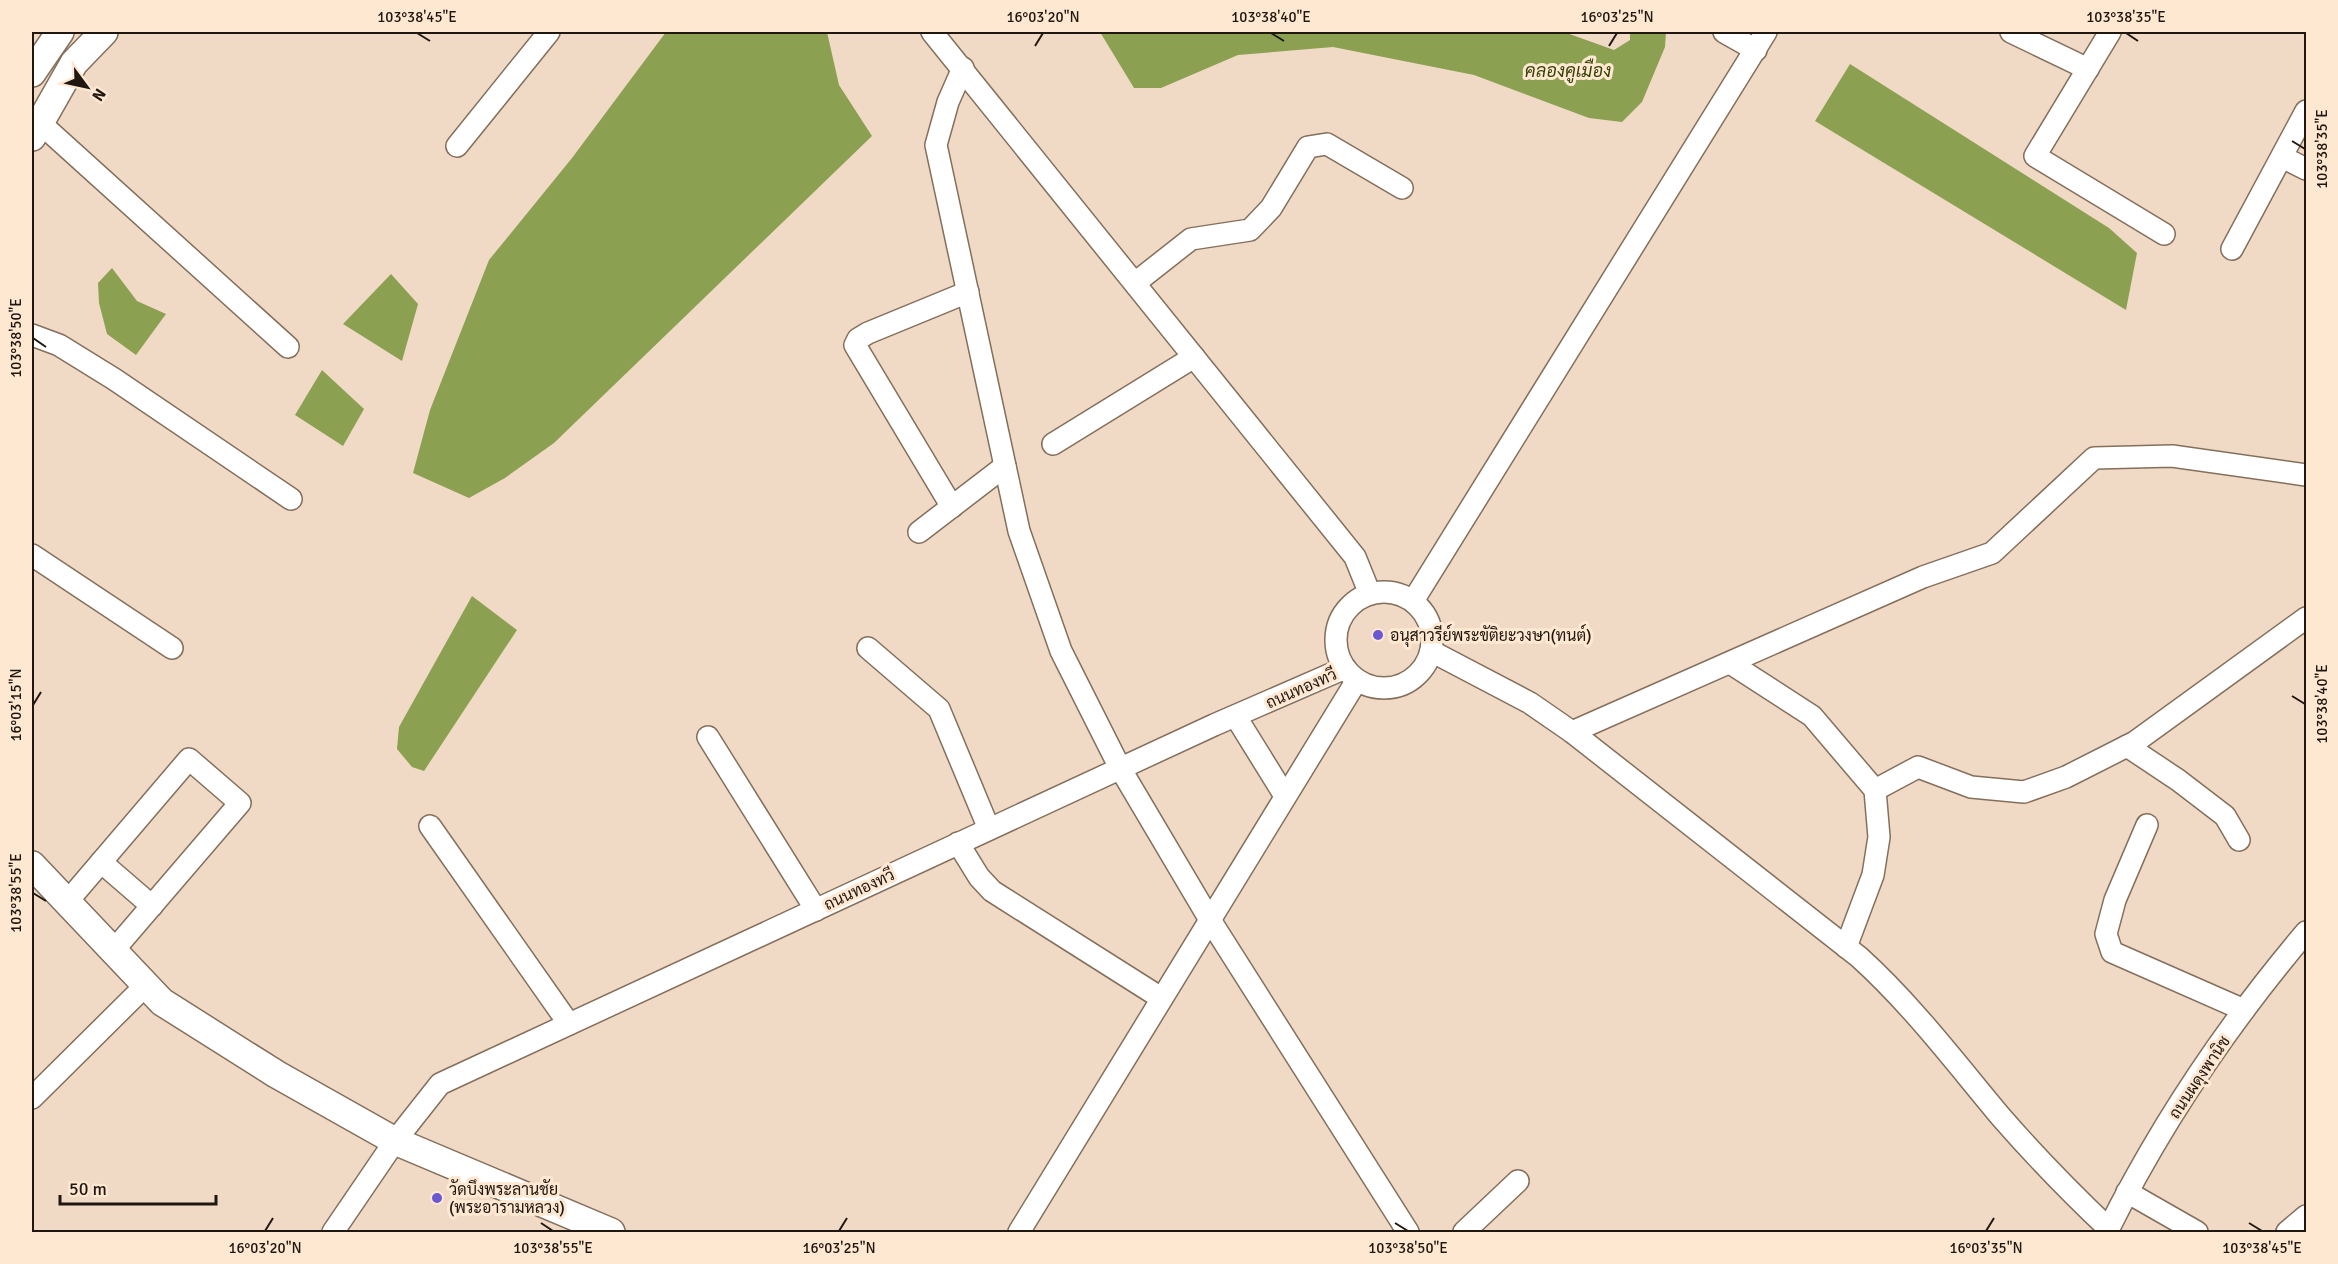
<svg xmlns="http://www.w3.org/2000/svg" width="2338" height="1264" font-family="Signika,Sarabun,sans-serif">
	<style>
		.water { fill: #8ca052 }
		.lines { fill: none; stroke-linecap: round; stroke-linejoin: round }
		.minor-casing { stroke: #836f5c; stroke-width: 24 }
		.major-casing { stroke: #836f5c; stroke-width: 30 }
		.minor { stroke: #fff; stroke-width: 21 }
		.major { stroke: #fff; stroke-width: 27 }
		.ticks { fill: none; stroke: #201810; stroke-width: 2 }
		.poi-dot { fill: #6958d1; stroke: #ffe8d2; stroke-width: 2 }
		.labels { text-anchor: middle; stroke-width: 6; stroke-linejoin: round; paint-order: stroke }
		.poi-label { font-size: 16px; fill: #201810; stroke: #ffe8d2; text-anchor: start }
		.street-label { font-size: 16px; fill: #201810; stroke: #ffe8d2 }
		.water-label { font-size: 18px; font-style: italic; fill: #374306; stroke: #ffe8d2 }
		.neatline { fill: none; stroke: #201810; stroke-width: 2 }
		.ticks-label { font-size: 15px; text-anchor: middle; fill: #201810 }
	</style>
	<rect width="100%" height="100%" fill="#f1dac5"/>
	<g class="water">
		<polygon points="666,32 827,32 839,85 872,136 554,443 505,478 469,498 413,473 430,410 489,260 572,158"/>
		<polygon points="1100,32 1564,32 1614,50 1630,40 1630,32 1666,32 1665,47 1642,102 1622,122 1589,118 1474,75 1333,47 1238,55 1161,88 1134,88"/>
		<polygon points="1850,64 2109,228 2137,253 2126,310 1815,121"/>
		<polygon points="112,268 137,301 166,314 136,355 107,334 99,303 98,283"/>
		<polygon points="391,274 418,304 402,361 343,324"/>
		<polygon points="322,370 364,409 343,446 295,415"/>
		<polygon points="472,596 517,630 424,771 412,767 397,749 399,727"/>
	</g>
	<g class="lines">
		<g class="minor-casing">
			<g id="minor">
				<polyline points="932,32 1355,557 1370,594"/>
				<polyline points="1724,32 1756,50"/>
				<polyline points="2011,32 2088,69"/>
				<polyline points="2110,32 2035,156 2164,234"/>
				<polyline points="963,68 948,102 936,145 1019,531 1061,651 1120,768 1210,920 1408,1232"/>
				<polyline points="39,122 288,347"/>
				<polyline points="457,146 549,32"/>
				<polyline points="2282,157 2306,169"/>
				<polyline points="2232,249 2306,111"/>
				<polyline points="1135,283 1191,239 1250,230 1271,208 1308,147 1327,144 1402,188"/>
				<polyline points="32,335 59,345 114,379 291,499"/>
				<polyline points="1053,444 1194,357"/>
				<polyline points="952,507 855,345 858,339 868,333 968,292"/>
				<polyline points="919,532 1005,466"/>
				<polyline points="32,555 172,648"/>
				<circle cx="1384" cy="640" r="48"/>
				<polyline points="1413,601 1766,32"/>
				<polyline points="868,648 939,709 989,829"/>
				<path d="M 1431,651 L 1530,703 L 1572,732 L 1859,957 C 1912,1005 1955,1062 2001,1117 C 2035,1156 2071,1193 2109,1229"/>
				<polyline points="1730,663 1812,716 1875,790 1879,837 1873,875 1846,947"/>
				<polyline points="1236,717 1285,796"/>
				<polyline points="1572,732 1923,577 1992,553 2094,458 2172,456 2306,475"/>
				<polyline points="708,737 816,910"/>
				<polyline points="2127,746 2178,780 2225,816 2239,840"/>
				<polyline points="1875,790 1918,767 1971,787 2024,792 2066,777 2135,742 2306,618"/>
				<polyline points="2147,825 2115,900 2106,934 2112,952 2244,1010"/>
				<polyline points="430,826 569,1024"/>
				<polyline points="958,843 979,877 992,891 1161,998"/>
				<polyline points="101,862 152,906"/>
				<polyline points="67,902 189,759 240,803 113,951"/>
				<polyline points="32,1098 146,985"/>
				<polyline points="2127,1192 2197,1232"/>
				<polyline points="333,1232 395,1141 440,1084 1214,725 1345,668"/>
				<polyline points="1019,1232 1357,680"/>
				<polyline points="1464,1232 1518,1181"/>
				<path d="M 2107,1232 C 2160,1125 2229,1023 2306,932"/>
				<polyline points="2287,1232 2306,1216"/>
			</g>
		</g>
		<g class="major-casing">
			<g id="major">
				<polyline points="32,73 60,32"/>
				<polyline points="32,137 74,63 104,32"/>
				<polyline points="32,865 162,1002 276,1074 395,1141 611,1232"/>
			</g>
		</g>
		<use href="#minor" class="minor"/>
		<use href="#major" class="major"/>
	</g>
	<path class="ticks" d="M 417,33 L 430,41M 1271,33 L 1284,41M 2126,33 L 2138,41M 1035,46 L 1043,33M 1609,46 L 1617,33M 2292,141 L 2305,149M 33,338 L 46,347M 2292,696 L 2305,704M 33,705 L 41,692M 33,893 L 46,901M 541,1223 L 553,1231M 1395,1223 L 1408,1231M 2249,1223 L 2262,1231M 265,1231 L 273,1218M 839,1231 L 847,1218M 1986,1231 L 1994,1218"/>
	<g class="poi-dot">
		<circle cx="1378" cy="635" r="6"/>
		<circle cx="437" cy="1198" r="6"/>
	</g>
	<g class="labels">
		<g class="poi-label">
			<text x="1390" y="641">อนุสาวรีย์พระขัติยะวงษา(ทนต์)</text>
			<text x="449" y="1195">วัดบึงพระลานชัย<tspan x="449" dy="18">(พระอารามหลวง)</tspan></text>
		</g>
		<g class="street-label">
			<text transform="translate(1301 688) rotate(-24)" y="6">ถนนทองทวี</text>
			<text transform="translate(859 889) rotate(-25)" y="6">ถนนทองทวี</text>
			<text transform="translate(2199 1077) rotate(-56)" y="6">ถนนผดุงพานิช</text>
		</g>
		<g class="water-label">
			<text x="1568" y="77">คลองคูเมือง</text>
		</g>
	</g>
	<rect width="2338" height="1264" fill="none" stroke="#ffe8d2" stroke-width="66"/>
	<g transform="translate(87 87) rotate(123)" stroke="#ffe8d2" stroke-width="4.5" paint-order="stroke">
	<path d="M0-4.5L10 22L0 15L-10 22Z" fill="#201810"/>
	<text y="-9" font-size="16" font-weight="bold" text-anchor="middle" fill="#201810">N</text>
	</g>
	<path d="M60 1195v9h156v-9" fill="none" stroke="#201810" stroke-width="3"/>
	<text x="69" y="1195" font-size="18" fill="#201810" stroke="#ffe8d2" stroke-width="4.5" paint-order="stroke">50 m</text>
	<rect x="33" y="33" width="2272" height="1198" class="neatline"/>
	<g class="ticks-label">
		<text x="417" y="22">103°38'45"E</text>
		<text x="1043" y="22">16°03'20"N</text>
		<text x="1271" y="22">103°38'40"E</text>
		<text x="1617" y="22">16°03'25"N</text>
		<text x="2126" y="22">103°38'35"E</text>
		<text transform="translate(2322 149) rotate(-90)" y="5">103°38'35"E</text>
		<text transform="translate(16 338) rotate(-90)" y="5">103°38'50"E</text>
		<text transform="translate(2322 704) rotate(-90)" y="5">103°38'40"E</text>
		<text transform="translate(16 705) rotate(-90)" y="5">16°03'15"N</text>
		<text transform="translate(16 893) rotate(-90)" y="5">103°38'55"E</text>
		<text x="265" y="1253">16°03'20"N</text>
		<text x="553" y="1253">103°38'55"E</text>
		<text x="839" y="1253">16°03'25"N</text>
		<text x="1408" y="1253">103°38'50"E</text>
		<text x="1986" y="1253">16°03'35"N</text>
		<text x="2262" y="1253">103°38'45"E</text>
	</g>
</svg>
